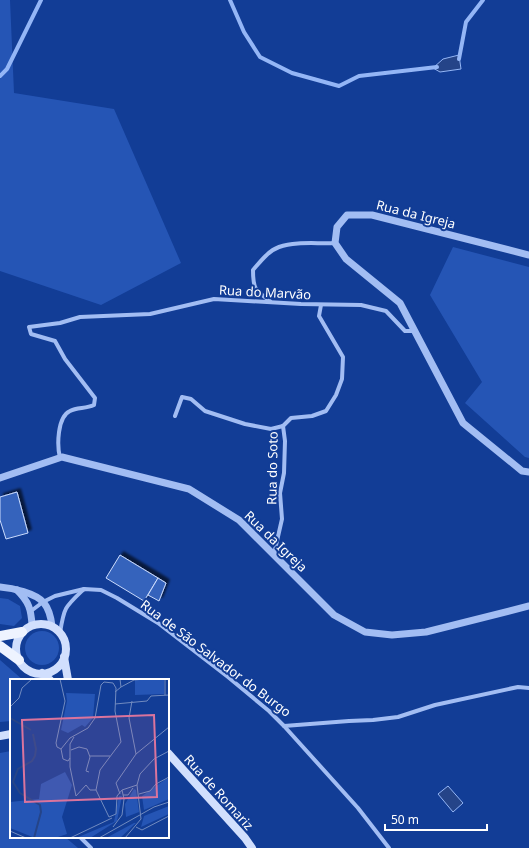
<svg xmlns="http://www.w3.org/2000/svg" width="529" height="848" font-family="'Noto Sans',sans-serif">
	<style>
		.green { fill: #2555b5 }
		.water { fill: #254488; stroke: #94b6f6 }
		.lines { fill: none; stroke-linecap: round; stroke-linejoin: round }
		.stream { stroke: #94b6f6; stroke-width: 4 }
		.building { fill: #3663bc; stroke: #cadbfd; filter: url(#shadow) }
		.minor { stroke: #a2bdf3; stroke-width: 4 }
		.tertiary { stroke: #a2bdf3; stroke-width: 7 }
		.secondary { stroke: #d1dffd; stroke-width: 8 }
		.primary { stroke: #eef3ff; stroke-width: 10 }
		.labels { text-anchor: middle; stroke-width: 4; stroke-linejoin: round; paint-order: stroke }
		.street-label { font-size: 13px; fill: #fff; stroke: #123d96 }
		.inset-river { fill: none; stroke: #254488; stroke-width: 2 }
		.inset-road { fill: none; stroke: #718bc0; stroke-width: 1 }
		.view { fill: #da749d; fill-opacity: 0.15; stroke: #da749d; stroke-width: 2 }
		.inset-edge { fill: none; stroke: #fff; stroke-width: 2 }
	</style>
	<defs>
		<filter id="shadow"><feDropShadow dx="3.5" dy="-3.5" stdDeviation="1" flood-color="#0009"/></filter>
	</defs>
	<rect width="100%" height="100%" fill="#123d96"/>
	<g class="green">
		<polygon points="0,0 10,0 14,93 114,109 181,263 101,305 0,271"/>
		<polygon points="453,247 529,267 529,458 525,457 465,403 482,382 430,295"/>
		<polygon points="0,598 8,599 20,606 22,618 14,626 0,624"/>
		<circle cx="42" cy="648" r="17"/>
		<polygon points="0,660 23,680 11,680 11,721 0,722"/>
		<polygon points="11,751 11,837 65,837 78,848 0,848 0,753"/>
	</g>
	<g class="water">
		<polygon points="459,55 461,69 440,72 433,68 443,59"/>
		<polygon points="448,786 463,803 453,812 438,794"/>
	</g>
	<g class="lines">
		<g class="stream">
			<polyline points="230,0 244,32 260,57 292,73 339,86 359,76 437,67"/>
			<polyline points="459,59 466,22 483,0"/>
			<polyline points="0,76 7,69 41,0"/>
		</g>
	</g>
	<g class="building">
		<polygon points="17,492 28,533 6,539 0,520 0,497"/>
		<polygon points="120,555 158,578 144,601 106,578"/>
		<polygon points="158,578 166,583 159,601 148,595"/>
	</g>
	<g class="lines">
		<g class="minor">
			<path d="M 270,301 C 255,290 253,289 253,270 C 260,262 268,251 279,247 C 296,241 317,244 335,243"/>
			<polyline points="175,416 182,397 191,399 205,411 245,424 271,429 283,426"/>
			<polyline points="283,426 291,418 312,416 326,411 336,395 342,379 343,357 319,316 321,305"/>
			<path d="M 60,458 C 57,446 57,417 70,411 C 77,407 86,409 94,405 L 95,398 L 65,359 L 55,341 L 31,334 L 29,327 L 60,323 L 80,317 L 150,314 L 214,299 L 301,304 L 361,305 L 386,311 L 405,331 L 414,331"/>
			<polyline points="274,554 282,519 280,493 284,473 285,441 283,426"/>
			<polyline points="31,611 43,602 55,596 84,589 101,590 117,598 158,623 228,677 269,711 284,726 349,721 373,720 398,717 435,705 518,687 529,688"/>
			<path d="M 60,633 C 64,607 65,607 84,589"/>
			<polyline points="284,726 358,808 389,848"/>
			<polyline points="80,837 91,848"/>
		</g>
		<g class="tertiary">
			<polyline points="529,255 372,215 347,215 337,227 335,243 346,259 400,303 463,423 522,471 529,472"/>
			<polyline points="0,478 62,457 189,489 239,520 334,615 365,632 392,635 426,632 529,606"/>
			<path d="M 0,587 C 12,588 36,593 44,603 C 49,609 51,618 52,626"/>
			<path d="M 17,590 C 29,602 31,609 32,625"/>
		</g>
		<g class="secondary">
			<circle cx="41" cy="649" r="25"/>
			<polyline points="64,657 68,680"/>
			<polyline points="42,673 50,680"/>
			<polyline points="0,736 11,734"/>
			<polyline points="168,753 245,838 252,848"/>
		</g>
		<g class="primary">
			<polyline points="0,636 22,632"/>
			<polyline points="0,646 19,660"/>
		</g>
	</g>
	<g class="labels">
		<g class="street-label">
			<text transform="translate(416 214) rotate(14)" y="5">Rua da Igreja</text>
			<text transform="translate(265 292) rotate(3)" y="5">Rua do Marvão</text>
			<text transform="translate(272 468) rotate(-89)" y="5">Rua do Soto</text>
			<text transform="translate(276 541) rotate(44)" y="5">Rua da Igreja</text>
			<text transform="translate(216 658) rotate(37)" y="5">Rua de São Salvador do Burgo</text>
			<text transform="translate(219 792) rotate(48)" y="5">Rua de Romariz</text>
		</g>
	</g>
	<g transform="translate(10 679)">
		<rect width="159" height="159" fill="#123d96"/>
		<path d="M 125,1 L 154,1 L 154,15 L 125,16 ZM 56,14 L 85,15 L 83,39 L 75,48 L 72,46 L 58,54 L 51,51 L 57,22 ZM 55,93 L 62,106 L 52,138 L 57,155 L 45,159 L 25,159 L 0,149 L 0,123 L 29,120 L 31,105 ZM 156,100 L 159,100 L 159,120 L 134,131 L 132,117 ZM 124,110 L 126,111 L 129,133 L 116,138 L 115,125 ZM 109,117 L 112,117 L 107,142 L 80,159 L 66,159 L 104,143 ZM 159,127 L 159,135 L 131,148 L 134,137 ZM 126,144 L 110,159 L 96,159 L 124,144 Z" fill="#2555b5"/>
		<path class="inset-river" d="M 0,39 L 21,51M 23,55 L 26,70 L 25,77 L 22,82 L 8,90 L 3,103 L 10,114 L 30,126 L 31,133 L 24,159"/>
		<path class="inset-road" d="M 50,0 L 55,22 L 46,64 L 47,68 L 51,70 L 60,59 L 78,49 L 85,39 L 91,6 L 94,3 L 103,4 L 106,9 L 105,32 L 111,63 L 90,91 L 86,111 L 99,138 L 106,135 L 107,117 L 112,111M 155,0 L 155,16M 111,8 L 124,1 L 135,0M 105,13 L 111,8 L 110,0M 105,25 L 137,22 L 141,17 L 159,16M 0,28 L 9,19 L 12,9 L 22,0M 64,58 L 60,65 L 60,88 L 66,117 L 76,106 L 80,111 L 86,111M 51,70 L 53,80 L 58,82 L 60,79M 61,71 L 69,68 L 77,70 L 80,78 L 76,92 L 79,93M 126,75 L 159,48M 80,77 L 100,77M 110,115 L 106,104 L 126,75 L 119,39 L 122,22M 129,115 L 140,112 L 146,105 L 159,98M 113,116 L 118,116 L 123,109M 103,148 L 112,136 L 114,120 L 112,111 L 127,106M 126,148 L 132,151 L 159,137M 0,152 L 16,159M 60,159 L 102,139M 89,159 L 144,128 L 159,123M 115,159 L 131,140 L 127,106 L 130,95 L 144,80 L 159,72"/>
		<path class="view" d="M 144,36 L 147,118 L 15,123 L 12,41 Z"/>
		<rect width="159" height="159" class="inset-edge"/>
	</g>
	<path d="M385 824v6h102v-6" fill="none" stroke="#ffffff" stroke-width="2"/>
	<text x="391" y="824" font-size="12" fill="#ffffff" stroke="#123d96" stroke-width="3" paint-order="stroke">50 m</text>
</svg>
